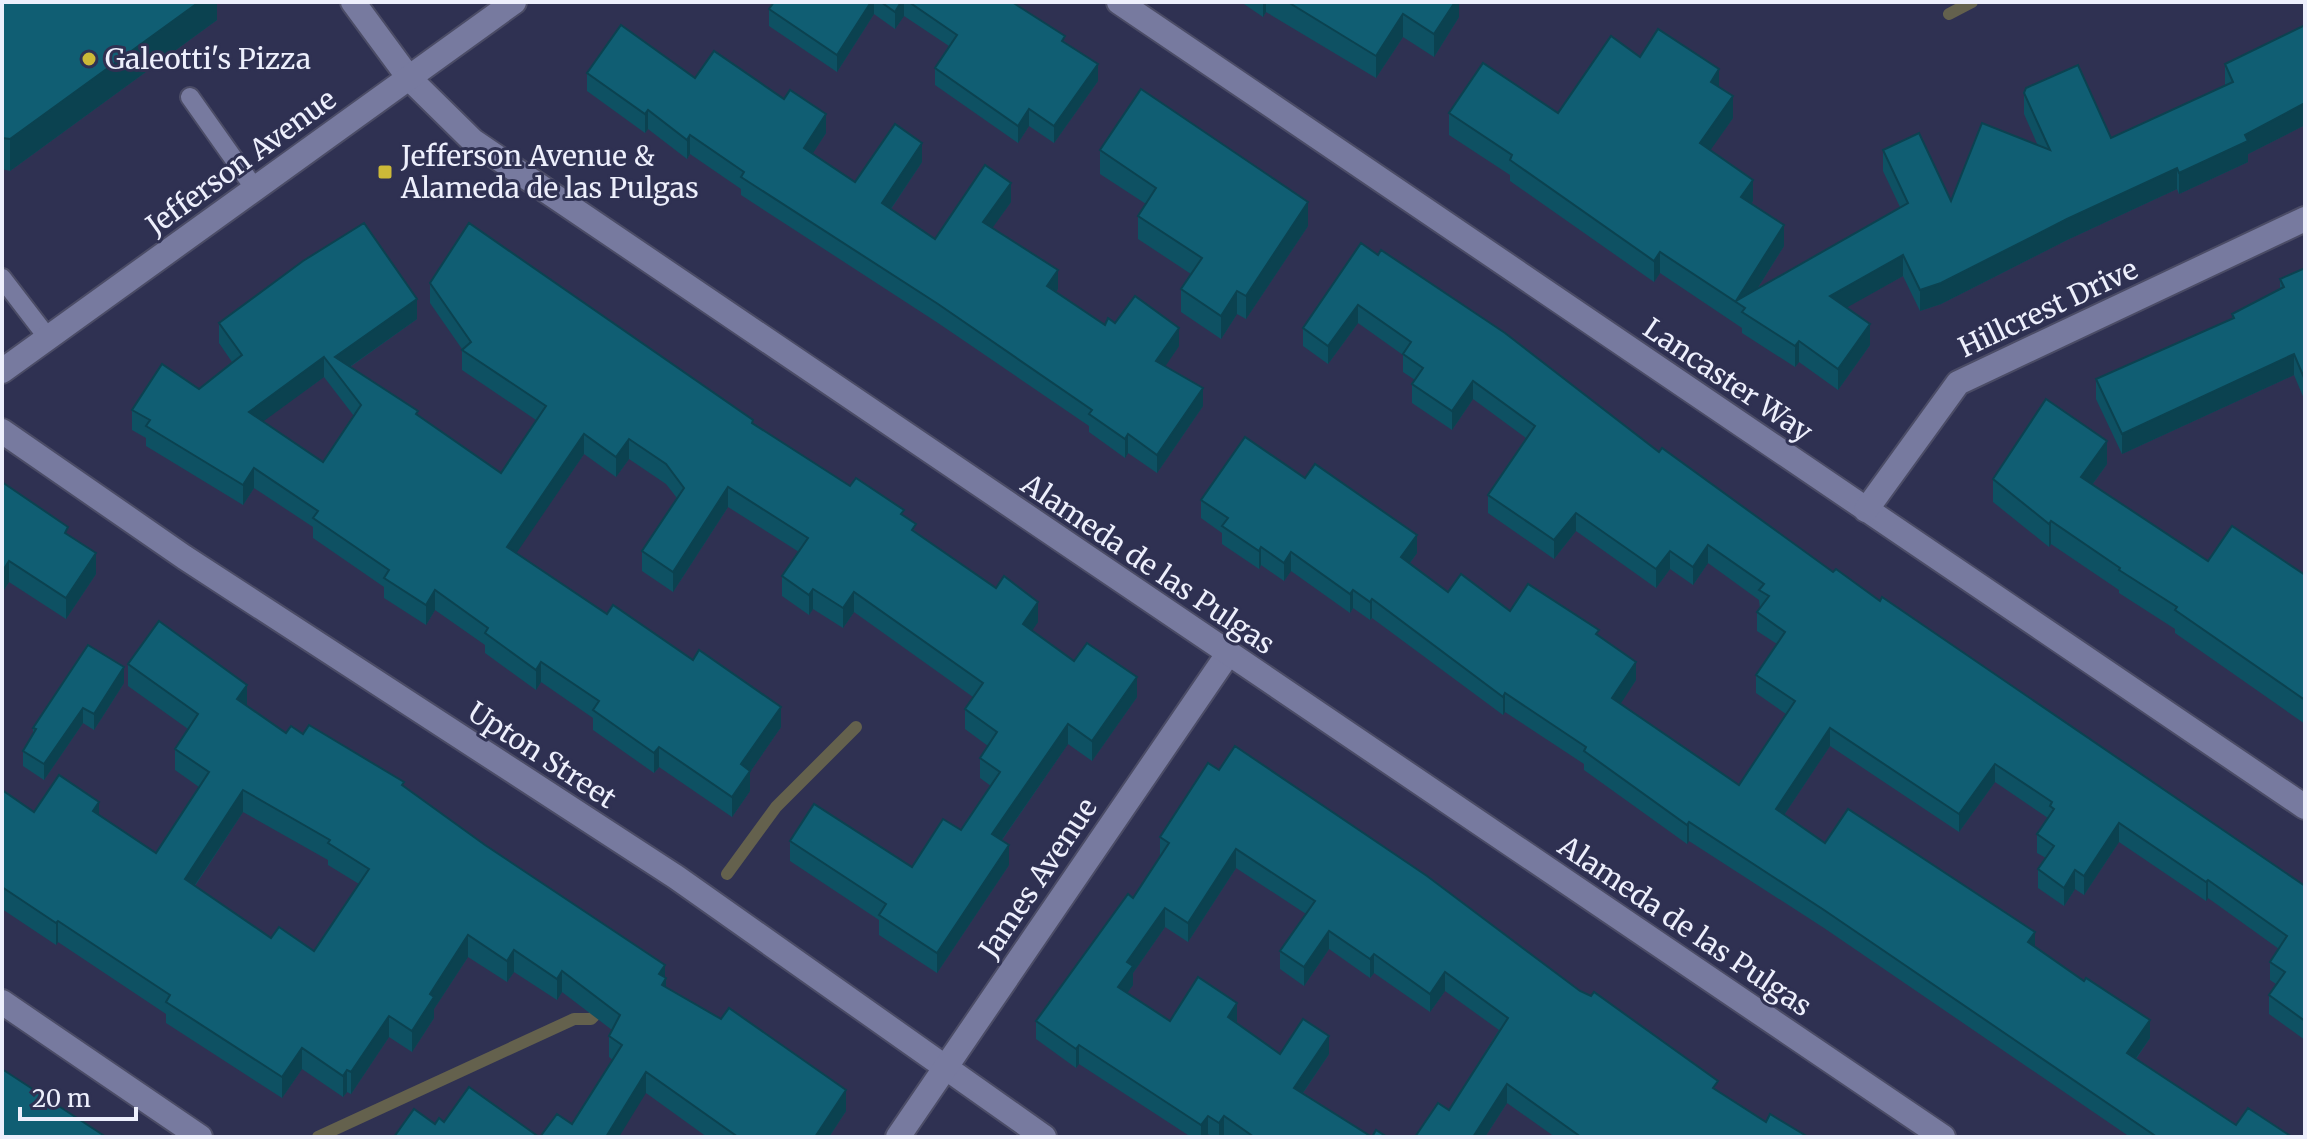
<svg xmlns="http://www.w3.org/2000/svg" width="2307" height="1139" font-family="Merriweather,serif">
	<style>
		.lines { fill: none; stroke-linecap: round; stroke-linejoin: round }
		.stream { stroke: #64614d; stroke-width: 12 }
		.service-casing { stroke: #4b4c66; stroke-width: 22 }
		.minor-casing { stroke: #4b4c66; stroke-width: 28 }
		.secondary-casing { stroke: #4b4c66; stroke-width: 28 }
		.service { stroke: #777a9f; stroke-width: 18 }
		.minor { stroke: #777a9f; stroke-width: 24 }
		.secondary { stroke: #777a9f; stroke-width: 24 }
		.wall { fill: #0e5163; fill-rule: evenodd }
		.shaded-wall { fill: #0b4250 }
		.building { fill: #105e73; stroke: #0b4250; stroke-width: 2; fill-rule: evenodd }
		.poi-dot { fill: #ccb938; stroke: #2f3152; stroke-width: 3 }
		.labels { text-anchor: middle; stroke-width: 6; stroke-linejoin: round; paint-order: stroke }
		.poi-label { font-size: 28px; fill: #edeffc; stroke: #2f3152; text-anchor: start }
		.street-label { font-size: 28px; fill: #edeffc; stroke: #2f3152 }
	</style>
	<rect width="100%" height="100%" fill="#2f3152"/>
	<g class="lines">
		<g class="stream">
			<polyline points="1949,14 1972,2"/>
			<polyline points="727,874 776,807 856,727"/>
			<polyline points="318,1137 574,1019 591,1019 605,1005"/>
		</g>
		<g class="service-casing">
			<g id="service">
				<polyline points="190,97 255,189"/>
				<polyline points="2,278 48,338"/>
			</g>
		</g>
		<g class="minor-casing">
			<g id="minor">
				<polyline points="1119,2 2305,807"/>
				<polyline points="2,431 184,557 676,877 1044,1137"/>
				<polyline points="1866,510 1958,383 2305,219"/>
				<polyline points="2,1002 200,1137"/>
				<polyline points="898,1137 1228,654"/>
			</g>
		</g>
		<g class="secondary-casing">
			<g id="secondary">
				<polyline points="353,2 409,78 473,141 1943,1137"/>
				<polyline points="2,371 514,2"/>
			</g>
		</g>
		<use href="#service" class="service"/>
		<use href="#minor" class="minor"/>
		<use href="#secondary" class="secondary"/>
	</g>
	<g class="wall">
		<polygon points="2,2 217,2 217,20 10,171 2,169"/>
		<polygon points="774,2 1012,2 1065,42 1098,81 1054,143 1029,126 1018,143 935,85 935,68 949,46 904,16 895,29 874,14 837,72 769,26 769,9"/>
		<polygon points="1241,2 1459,2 1459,17 1434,57 1403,37 1376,78 1266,12 1263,17"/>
		<polygon points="2305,25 2305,125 2248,154 2248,162 2179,194 2177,189 2067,240 1941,304 1920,311 1903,276 1847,307 1870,345 1838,390 1799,362 1795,367 1742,333 1742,328 1660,273 1654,282 1510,181 1510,175 1449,135 1449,113 1558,113 1640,57 1719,87 1733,118 1710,150 1753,201 1751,204 1784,246 1757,289 1900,207 1883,171 1883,150 1951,201 2038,146 2024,114 2024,93 2111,138 2225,86 2225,64"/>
		<polygon points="587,73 695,78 826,133 812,154 855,182 922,162 891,209 935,239 1011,202 992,228 1058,289 1056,292 1105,325 1115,323 1179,346 1165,366 1203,406 1157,473 1128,453 1125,458 1089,432 1089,426 938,323 741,195 741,189 690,154 687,159 648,129 645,133 587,91"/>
		<polygon points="1100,150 1308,226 1246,319 1237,314 1221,339 1181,312 1181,289 1191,274 1138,239 1138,216 1146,204 1100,174"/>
		<polygon points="1361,243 1659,452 1833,572 1880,601 2305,886 2305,1040 2269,1014 2269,995 2276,984 2270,980 2270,962 2279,949 2208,898 2206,901 2119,842 2084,895 2075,889 2064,906 2038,888 2038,869 2046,858 2037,853 2037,834 2048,818 1995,782 1959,832 1830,746 1784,815 1825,843 2035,946 2150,1038 2136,1059 2236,1125 2292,1137 2130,1137 1824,928 1689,841 1687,844 1584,770 1584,764 1505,712 1503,715 1372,618 1370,620 1353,608 1350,613 1291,571 1284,581 1261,565 1259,569 1222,544 1222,533 1201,518 1201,500 1305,478 1417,553 1410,563 1448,592 1599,636 1636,680 1620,704 1739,785 1786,714 1756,693 1756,675 1777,644 1757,631 1757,612 1760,608 1759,600 1708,563 1693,585 1670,569 1656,588 1576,531 1554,559 1488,513 1488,495 1526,438 1473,399 1452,430 1412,403 1412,384 1415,380 1403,372 1403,355 1358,323 1328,364 1303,346 1303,328"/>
		<polygon points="2305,268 2305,401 2294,375 2122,454 2096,399 2096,379 2232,319 2232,314 2280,289 2280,279"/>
		<path d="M 430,283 L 753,424 L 850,486 L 904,516 L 916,533 L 1038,622 L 1032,630 L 1074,661 L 1137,697 L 1092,761 L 1068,744 L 1002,840 L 1009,865 L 937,973 L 879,935 L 879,920 L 790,861 L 790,841 L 912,867 L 961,830 L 991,786 L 980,778 L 980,758 L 988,746 L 965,729 L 965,709 L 973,697 L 854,612 L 843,628 L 813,609 L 809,615 L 782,596 L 782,576 L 799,552 L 728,507 L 673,592 L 642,571 L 642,551 L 677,498 L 666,484 L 629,459 L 616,477 L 584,454 L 516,553 L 607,614 L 781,727 L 750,772 L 750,791 L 732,817 L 659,767 L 654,773 L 593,730 L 593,718 L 541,682 L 536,690 L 485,653 L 485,645 L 435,610 L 426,625 L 384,598 L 384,587 L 313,538 L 313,527 L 254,488 L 243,505 L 146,446 L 146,438 L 132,430 L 132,410 L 199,389 L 232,362 L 219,343 L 219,323 L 417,319 L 350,367 L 501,473 L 536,420 L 462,370 L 462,349 L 430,303 ZM 324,377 L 354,416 L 323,462 L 263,421 Z"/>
		<polygon points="2107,464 2092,485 2208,561 2305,575 2305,724 2175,633 2175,629 2119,593 2119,590 2051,544 2049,547 1993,502 1993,479"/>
		<polygon points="2,482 68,535 96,574 66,619 9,582 2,593"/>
		<path d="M 128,664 L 247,706 L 286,733 L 303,734 L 404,787 L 665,978 L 666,988 L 846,1111 L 829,1137 L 707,1137 L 646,1093 L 572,1124 L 613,1060 L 609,1057 L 609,1036 L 612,1030 L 562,992 L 557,1000 L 514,972 L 507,982 L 468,957 L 434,1009 L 434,1018 L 412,1052 L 389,1037 L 351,1094 L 347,1092 L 343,1097 L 302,1069 L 282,1098 L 166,1023 L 166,1014 L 58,942 L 56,945 L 2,909 L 2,790 L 34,812 L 99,815 L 156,853 L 199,787 L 175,770 L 175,749 L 188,729 L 128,686 ZM 243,812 L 328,860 L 328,865 L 359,884 L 314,951 L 271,938 L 195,886 Z"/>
		<polygon points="124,683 94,730 83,723 44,780 23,766 23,751 33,733 33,728"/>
		<polygon points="1208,763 1580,991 1718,1091 1766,1122 1808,1137 1555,1137 1507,1103 1485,1137 1415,1137 1449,1110 1499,1030 1445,991 1430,1012 1374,973 1370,978 1329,949 1304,986 1280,969 1280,951 1306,914 1236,868 1188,942 1165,927 1133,973 1133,985 1127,993 1170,1021 1237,1021 1236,1023 1280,1054 1329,1054 1303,1093 1372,1137 1387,1137 1226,1137 1224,1135 1222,1137 1212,1137 1208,1134 1206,1137 1191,1137 1079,1064 1076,1068 1036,1039 1036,1021 1133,898 1160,856 1160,837"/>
	</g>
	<g class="shaded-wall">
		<polygon points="199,2 217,2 217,20 10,171 10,139"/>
		<polygon points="871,2 874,2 874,14 837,72 837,55"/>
		<polygon points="901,2 904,2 904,16 895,29 895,12"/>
		<polygon points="1263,2 1266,2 1266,12 1263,17"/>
		<polygon points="1455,2 1459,2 1459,17 1434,57 1434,34"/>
		<polygon points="1403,14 1403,37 1376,78 1376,56"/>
		<polygon points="1098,64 1098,81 1054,143 1054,126"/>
		<polygon points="1719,69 1719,90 1711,82"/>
		<polygon points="1733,96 1733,118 1700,165 1700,143"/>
		<polygon points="2305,103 2305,125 2248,154 2248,162 2179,194 2179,173 2245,135"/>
		<polygon points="1029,109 1029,126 1018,143 1018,126"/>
		<polygon points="648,110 648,129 645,133 645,114"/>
		<polygon points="826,114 826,133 804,167 804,148"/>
		<polygon points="690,135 690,154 687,159 687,140"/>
		<polygon points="922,143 922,162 882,222 882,203"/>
		<polygon points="2177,168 2177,189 2067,240 1941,304 1920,311 1920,290 2067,219"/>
		<polygon points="1753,180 1753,201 1741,218 1741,197"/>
		<polygon points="1011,183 1011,202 983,241 983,222"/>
		<polygon points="1308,202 1308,226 1246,319 1246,296"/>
		<polygon points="1784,225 1784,246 1745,308 1736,301"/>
		<polygon points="1660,252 1660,273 1654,282 1654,261"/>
		<polygon points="1903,255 1903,276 1830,317 1830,296"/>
		<polygon points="1058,270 1058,289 1047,305 1047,286"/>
		<polygon points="1237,291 1237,314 1221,339 1221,316"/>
		<polygon points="417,299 417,319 338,375 335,357"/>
		<polygon points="1358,305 1358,323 1328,364 1328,346"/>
		<polygon points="1870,324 1870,345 1838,390 1838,369"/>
		<polygon points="1179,328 1179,346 1156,380 1156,361"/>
		<polygon points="1799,341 1799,362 1795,367 1795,346"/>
		<polygon points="2294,354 2294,375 2122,454 2122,434"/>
		<polygon points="324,357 324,377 249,432 249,412"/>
		<polygon points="1473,381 1473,399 1452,430 1452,411"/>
		<polygon points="1203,388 1203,406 1157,473 1157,455"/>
		<polygon points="584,434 584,454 507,567 507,547"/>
		<polygon points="1128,434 1128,453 1125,458 1125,439"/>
		<polygon points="629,439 629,459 616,477 616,457"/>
		<polygon points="2107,441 2107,464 2081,500 2081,477"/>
		<polygon points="254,468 254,488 243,505 243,485"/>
		<polygon points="728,487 728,507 673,592 673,572"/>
		<polygon points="1576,513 1576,531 1554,559 1554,540"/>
		<polygon points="2051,521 2051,544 2049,547 2049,524"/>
		<polygon points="1417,535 1417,553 1401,575 1401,557"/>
		<polygon points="1708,545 1708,563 1693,585 1693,567"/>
		<polygon points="1261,547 1261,565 1259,569 1259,551"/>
		<polygon points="1670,551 1670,569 1656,588 1656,569"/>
		<polygon points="1291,552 1291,571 1284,581 1284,563"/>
		<polygon points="96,553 96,574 66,619 66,598"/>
		<polygon points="9,561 9,582 2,593 2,572"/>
		<polygon points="813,589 813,609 809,615 809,595"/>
		<polygon points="435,590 435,610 426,625 426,605"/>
		<polygon points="1353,590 1353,608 1350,613 1350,594"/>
		<polygon points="854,592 854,612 843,628 843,608"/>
		<polygon points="1372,599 1372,618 1370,620 1370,602"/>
		<polygon points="1038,602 1038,622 1023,644 1023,624"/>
		<polygon points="541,662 541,682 536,690 536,670"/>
		<polygon points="1636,662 1636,680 1612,717 1612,698"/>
		<polygon points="124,667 124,683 94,730 94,714"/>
		<polygon points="1137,677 1137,697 1092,761 1092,741"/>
		<polygon points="247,685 247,707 237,699"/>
		<polygon points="1505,693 1505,712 1503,715 1503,697"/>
		<polygon points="781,707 781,727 750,772 750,791 732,817 732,797 741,764"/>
		<polygon points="83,708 83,723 44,780 44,764"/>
		<polygon points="1068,724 1068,744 992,854 992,834"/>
		<polygon points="1830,728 1830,746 1776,827 1776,809"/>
		<polygon points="659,747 659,767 654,773 654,753"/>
		<polygon points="1995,764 1995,782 1959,832 1959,814"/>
		<polygon points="243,790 243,812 185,900 185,879"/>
		<polygon points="99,802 99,824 93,811"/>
		<polygon points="1689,822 1689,841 1687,844 1687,825"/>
		<polygon points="2119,823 2119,842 2084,895 2084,876"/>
		<polygon points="1009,845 1009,865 937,973 937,953"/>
		<polygon points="1236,849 1236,868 1188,942 1188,923"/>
		<polygon points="2075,870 2075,889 2064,906 2064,888"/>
		<polygon points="2208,880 2208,898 2206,901 2206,882"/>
		<polygon points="1165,908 1165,927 1133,973 1133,985 1118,1006 1118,987 1127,962"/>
		<polygon points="58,921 58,942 56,945 56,923"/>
		<polygon points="1329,931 1329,949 1304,986 1304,967"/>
		<polygon points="2035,932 2035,950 2028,942"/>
		<polygon points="468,935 468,957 434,1009 434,1018 412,1052 412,1031 430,994"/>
		<polygon points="514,950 514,972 507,982 507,961"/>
		<polygon points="1374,954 1374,973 1370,978 1370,959"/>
		<polygon points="665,965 665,980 666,978 666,1000 659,974"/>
		<polygon points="562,971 562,992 557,1000 557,979"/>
		<polygon points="1445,972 1445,991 1430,1012 1430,994"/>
		<polygon points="1237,1003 1237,1021 1228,1036 1228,1017"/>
		<polygon points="389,1016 389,1037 351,1094 351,1072"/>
		<polygon points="2150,1020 2150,1038 2127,1071 2127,1053"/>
		<polygon points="1329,1036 1329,1054 1294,1106 1294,1088"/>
		<polygon points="1079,1045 1079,1064 1076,1068 1076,1049"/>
		<polygon points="302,1048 302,1069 282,1098 282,1077"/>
		<polygon points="347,1070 347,1092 343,1097 343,1076"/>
		<polygon points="646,1072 646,1093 619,1137 606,1137"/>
		<polygon points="1507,1084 1507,1103 1485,1137 1473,1137"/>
		<polygon points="846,1090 846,1111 829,1137 815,1137"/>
		<polygon points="1208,1116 1208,1134 1206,1137 1201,1137 1201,1125"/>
		<polygon points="1224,1116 1224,1135 1222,1137 1219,1137 1219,1123"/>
	</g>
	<g class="building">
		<polygon points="2,2 199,2 10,139 2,138"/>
		<polygon points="774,2 871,2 837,55 769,9"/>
		<polygon points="881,2 901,2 895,12"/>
		<polygon points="909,2 1012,2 1065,36 1062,41 1098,64 1054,126 1029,109 1018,126 935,68 957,35"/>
		<polygon points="1288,2 1455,2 1434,34 1403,14 1376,56"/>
		<polygon points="621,25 695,78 714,51 784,99 790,90 826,114 804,148 855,182 895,124 922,143 882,203 935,239 985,165 1011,183 983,222 1058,270 1047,286 1105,325 1108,318 1115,323 1135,296 1179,328 1156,361 1203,388 1157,455 1128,434 1125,439 1089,414 1092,410 938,304 741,177 744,172 690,135 687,140 648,110 645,114 587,73"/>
		<polygon points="2305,25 2305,103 2245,135 2248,141 2179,173 2177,168 2067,219 1941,283 1920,290 1903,255 1830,296 1870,324 1838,369 1799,341 1795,346 1742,312 1745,308 1660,252 1654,261 1510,160 1512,155 1449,113 1483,63 1558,113 1611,36 1640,57 1658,29 1719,69 1711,82 1733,96 1700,143 1753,180 1741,197 1784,225 1736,301 1908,203 1883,150 1919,133 1951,201 1982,123 2050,150 2024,93 2026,88 2078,65 2111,138 2233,82 2225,64"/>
		<polygon points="1141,89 1308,202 1246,296 1237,291 1221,316 1181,289 1202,258 1138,216 1156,188 1100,150"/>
		<path d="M 364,223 L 417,299 L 335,357 L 418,411 L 416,414 L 501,473 L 546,406 L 462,350 L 471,342 L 430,283 L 469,223 L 753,420 L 752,423 L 850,486 L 856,478 L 904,510 L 901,514 L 916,524 L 912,530 L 996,588 L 1004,576 L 1038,602 L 1023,624 L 1074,661 L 1087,643 L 1137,677 L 1092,741 L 1068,724 L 992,834 L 1009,845 L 937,953 L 879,915 L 886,904 L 790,841 L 814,804 L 912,867 L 943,819 L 961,830 L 1000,772 L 980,758 L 997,732 L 965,709 L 983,683 L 854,592 L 843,608 L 813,589 L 809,595 L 782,576 L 808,538 L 728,487 L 673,572 L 642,551 L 684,488 L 666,464 L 629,439 L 616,457 L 584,434 L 507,547 L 607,614 L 613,605 L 693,660 L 699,650 L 781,707 L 741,764 L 750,771 L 732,797 L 659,747 L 654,753 L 593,710 L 599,701 L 541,662 L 536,670 L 485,633 L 488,628 L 435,590 L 426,605 L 384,578 L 389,570 L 313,518 L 318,511 L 254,468 L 243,485 L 146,426 L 150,420 L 132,410 L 162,364 L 199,389 L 242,355 L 219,323 L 303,261 ZM 324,357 L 361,405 L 323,462 L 249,412 Z"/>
		<polygon points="1361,243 1378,255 1381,250 1505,333 1659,452 1662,448 1833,572 1836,569 1880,601 1882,597 2305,886 2305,1021 2269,995 2285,972 2270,962 2287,936 2208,880 2206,882 2119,823 2084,876 2075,870 2064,888 2038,869 2054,846 2037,834 2054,809 2050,806 2052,802 1995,764 1959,814 1830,728 1776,809 1825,843 1848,809 2035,932 2028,942 2084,981 2086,978 2150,1020 2127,1053 2236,1125 2248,1108 2292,1137 2157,1137 1824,910 1689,822 1687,825 1584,751 1586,747 1505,693 1503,697 1372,599 1370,602 1353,590 1350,594 1291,552 1284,563 1261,547 1259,551 1222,526 1228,518 1201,500 1245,437 1305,478 1315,464 1417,535 1401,557 1448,592 1461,574 1510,611 1528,584 1599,630 1596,634 1636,662 1612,698 1739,785 1795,701 1756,675 1785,632 1757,612 1769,596 1759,590 1764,584 1708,545 1693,567 1670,551 1656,569 1576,513 1554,540 1488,495 1535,426 1473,381 1452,411 1412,384 1423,368 1403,354 1411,342 1358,305 1328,346 1303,328"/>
		<polygon points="2305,268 2305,380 2294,354 2122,434 2096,379 2234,318 2232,314 2284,287 2280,279"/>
		<polygon points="2046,399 2107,441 2081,477 2208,561 2232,526 2305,575 2305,700 2175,610 2177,607 2119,570 2120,568 2051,521 2049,524 1993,479"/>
		<polygon points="2,482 68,527 65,533 96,553 66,598 9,561 2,572"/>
		<path d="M 159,621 L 247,685 L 237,699 L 286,733 L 291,726 L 303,734 L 309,725 L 404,782 L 402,785 L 485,845 L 665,965 L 659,974 L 666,978 L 662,985 L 721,1019 L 729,1008 L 846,1090 L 815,1137 L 738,1137 L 646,1072 L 606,1137 L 540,1137 L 557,1114 L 572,1124 L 622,1045 L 609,1036 L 620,1015 L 562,971 L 557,979 L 514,950 L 507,961 L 468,935 L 430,994 L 434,997 L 412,1031 L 389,1016 L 351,1072 L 347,1070 L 343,1076 L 302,1048 L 282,1077 L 166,1002 L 170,995 L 58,921 L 56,923 L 2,887 L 2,790 L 34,812 L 59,775 L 99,802 L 93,811 L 156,853 L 209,772 L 175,749 L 198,714 L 128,664 ZM 243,790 L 330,840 L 328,843 L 369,869 L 314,951 L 279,927 L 271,938 L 185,879 Z"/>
		<polygon points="88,645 124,667 94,714 83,708 44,764 23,751 36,729 33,728"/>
		<polygon points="1235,746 1427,876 1580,991 1591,996 1594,992 1718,1081 1713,1088 1766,1122 1770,1114 1808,1137 1581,1137 1507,1084 1473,1137 1415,1137 1438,1103 1449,1110 1508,1018 1445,972 1430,994 1374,954 1370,959 1329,931 1304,967 1280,951 1315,901 1236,849 1188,923 1165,908 1127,962 1133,966 1118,987 1170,1021 1198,977 1237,1003 1228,1017 1280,1054 1303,1019 1329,1036 1294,1088 1372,1137 1376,1130 1387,1137 1254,1137 1224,1116 1219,1123 1208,1116 1201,1125 1079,1045 1076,1049 1036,1021 1128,894 1133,898 1169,843 1160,837 1208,763 1219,770"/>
		<polygon points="2,1069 106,1137 2,1137"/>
		<polygon points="469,1087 539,1137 394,1137 414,1109 435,1124 439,1118 444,1122"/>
	</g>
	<g class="poi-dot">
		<circle cx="89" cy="59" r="8"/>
		<rect x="377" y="164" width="16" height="16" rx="4"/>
	</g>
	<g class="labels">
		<g class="poi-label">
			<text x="105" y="69">Galeotti's Pizza</text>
			<text x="401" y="166">Jefferson Avenue &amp;<tspan x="401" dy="32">Alameda de las Pulgas</tspan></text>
		</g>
		<g class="street-label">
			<text transform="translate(241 162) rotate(-36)" y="10">Jefferson Avenue</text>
			<text transform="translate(2048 308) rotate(-25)" y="10">Hillcrest Drive</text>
			<text transform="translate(1728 380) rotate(34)" y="10">Lancaster Way</text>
			<text transform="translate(1148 564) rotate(34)" y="10">Alameda de las Pulgas</text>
			<text transform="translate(542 755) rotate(33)" y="10">Upton Street</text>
			<text transform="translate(1038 878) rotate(-56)" y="10">James Avenue</text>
			<text transform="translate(1685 926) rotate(34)" y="10">Alameda de las Pulgas</text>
		</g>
	</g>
	<rect width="2307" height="1139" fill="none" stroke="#edeffc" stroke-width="8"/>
	<path d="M20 1107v12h116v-12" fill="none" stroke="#edeffc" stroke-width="4"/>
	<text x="32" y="1107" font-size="24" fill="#edeffc" stroke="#2f3152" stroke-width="6" paint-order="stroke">20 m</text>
</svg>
